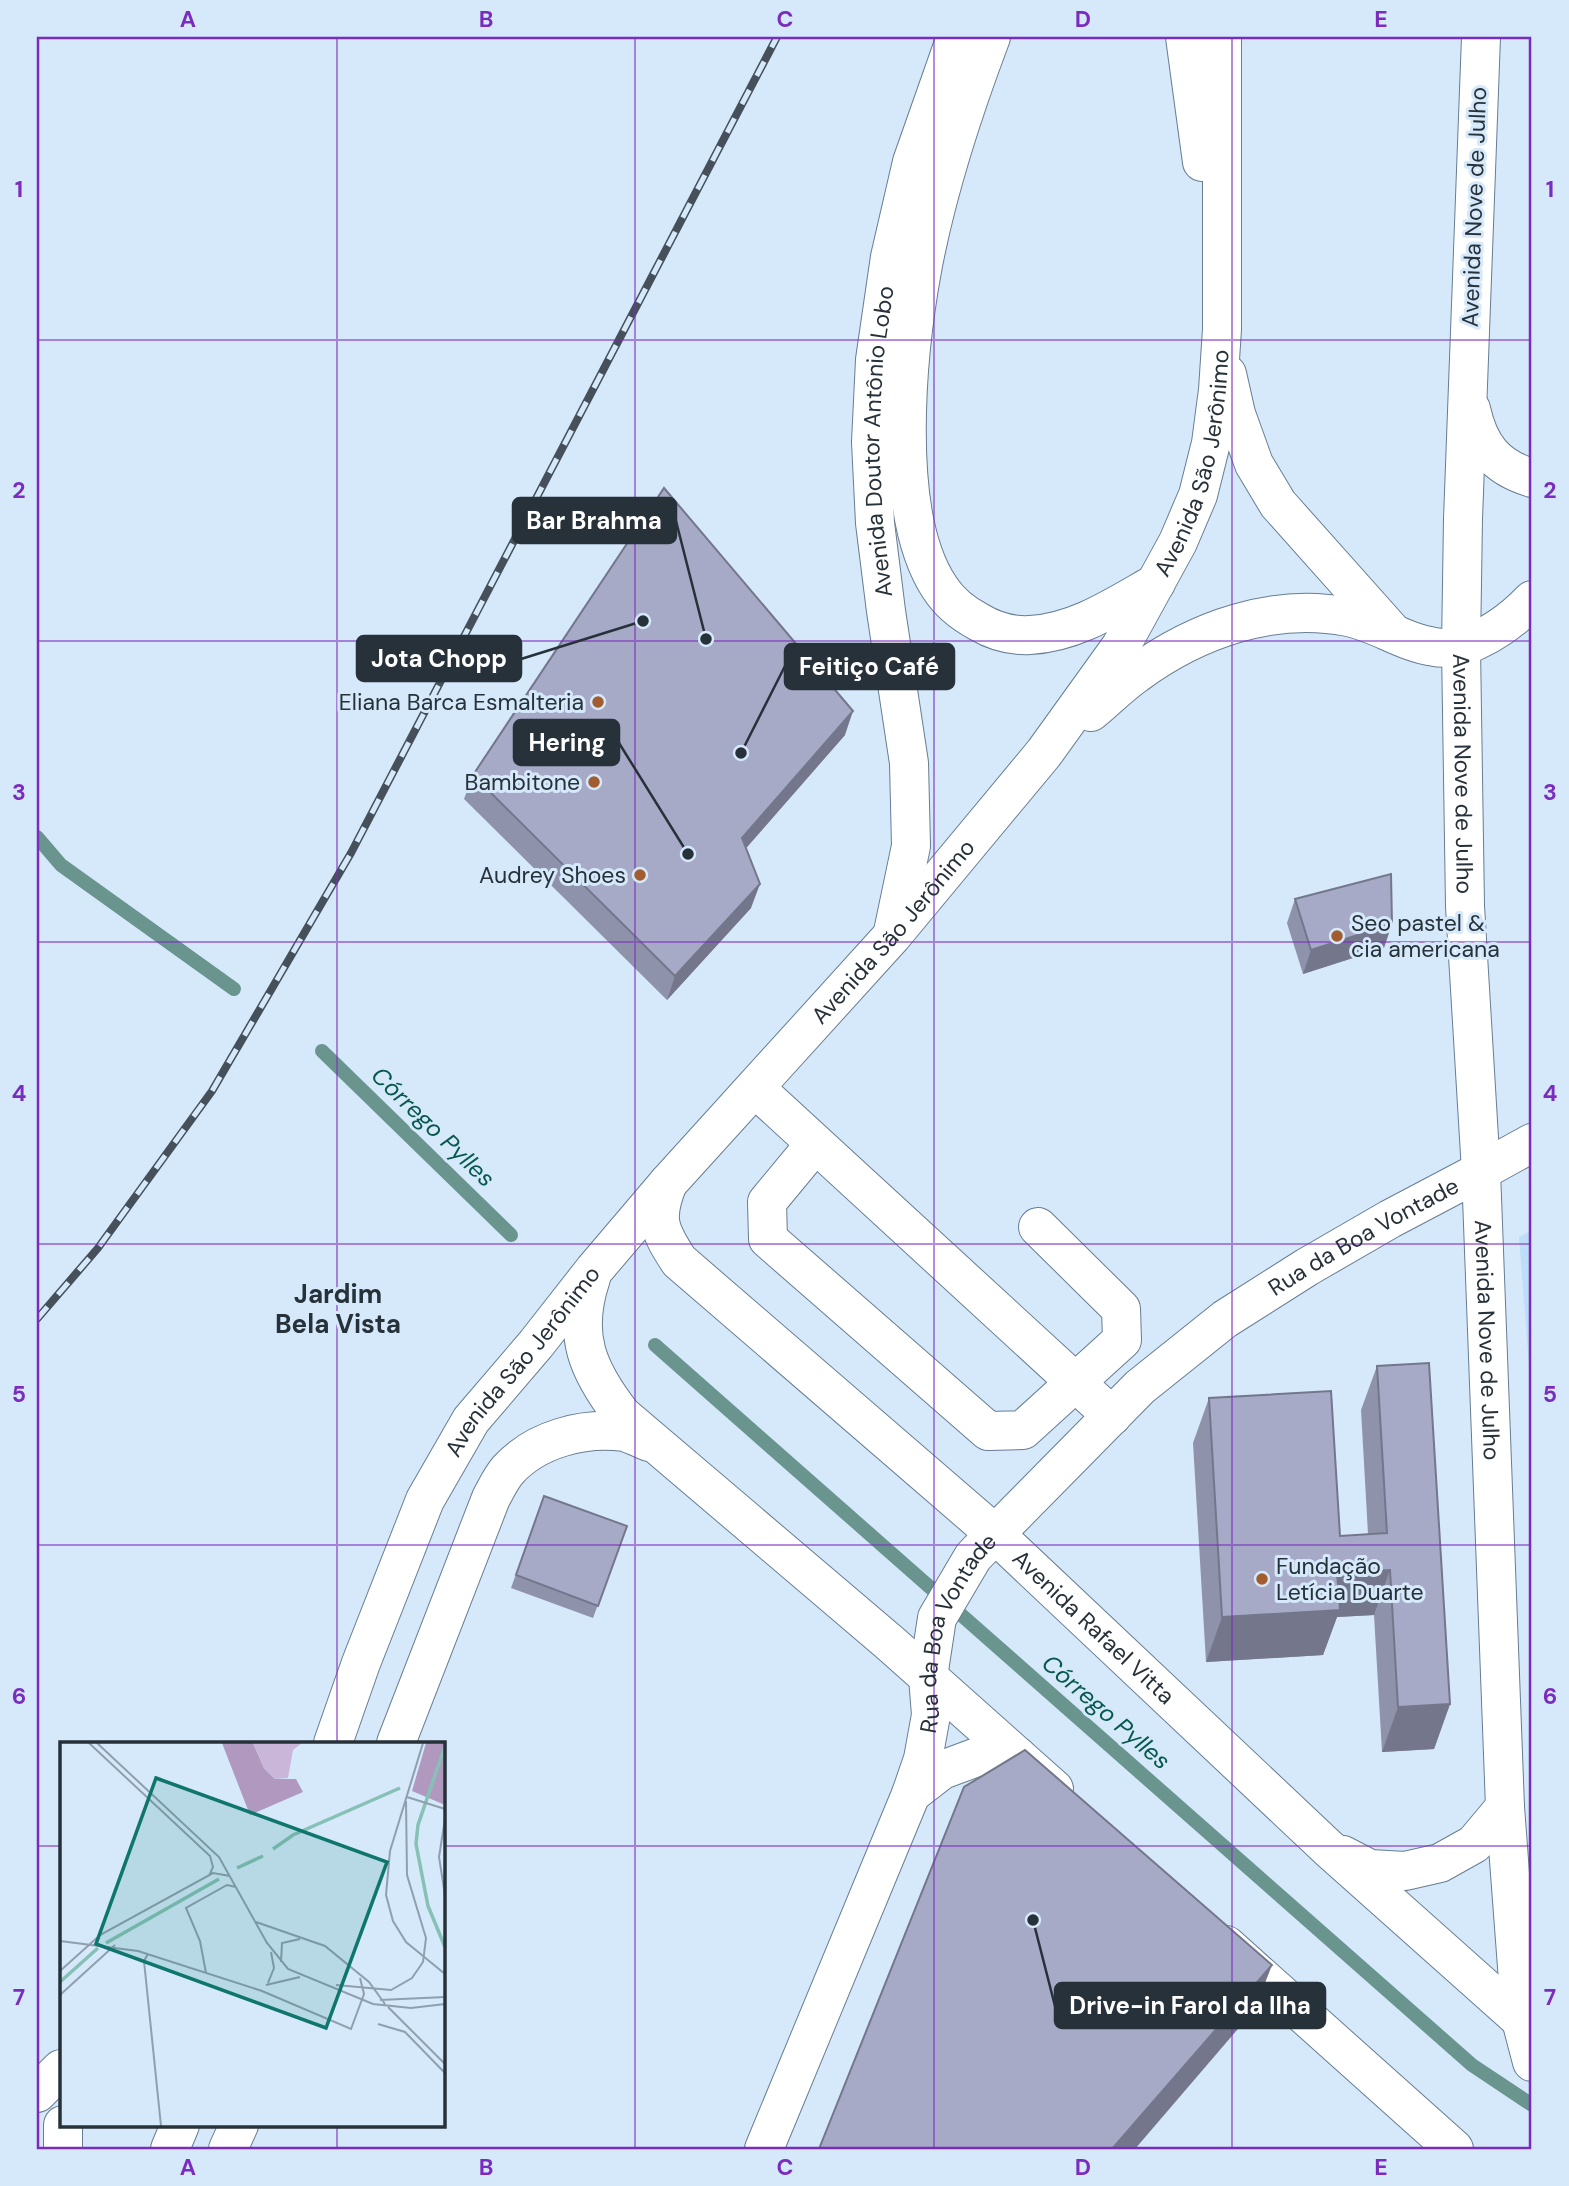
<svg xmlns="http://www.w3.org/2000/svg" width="1569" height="2186" font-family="'DM Sans',sans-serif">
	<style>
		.built { fill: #beddf9 }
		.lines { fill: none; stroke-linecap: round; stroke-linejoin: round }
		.stream { stroke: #6a958f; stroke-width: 14 }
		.minor-casing { stroke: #677d92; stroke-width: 40 }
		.major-casing { stroke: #677d92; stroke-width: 40 }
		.minor { stroke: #fff; stroke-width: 38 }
		.major { stroke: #fff; stroke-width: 38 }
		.rail-casing { stroke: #45505a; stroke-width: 8 }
		.rail { stroke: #d5e9fb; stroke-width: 5; stroke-dasharray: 16; stroke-linecap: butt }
		.wall { fill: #8f92ab }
		.shaded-wall { fill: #74778b }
		.building { fill: #a6aac7; stroke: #74778b; stroke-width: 2 }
		.grid { fill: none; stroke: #7b2cbf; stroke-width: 2; stroke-opacity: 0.55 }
		.poi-dot { fill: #a15c2f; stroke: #d5e9fb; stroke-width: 2.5 }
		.labels { text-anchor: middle; stroke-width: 6; stroke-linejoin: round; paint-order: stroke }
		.street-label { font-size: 23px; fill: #273139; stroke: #d5e9fb }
		.poi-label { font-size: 23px; fill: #273139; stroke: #d5e9fb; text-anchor: end }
		.water-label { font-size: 24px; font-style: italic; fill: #07594e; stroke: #d5e9fb }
		.quarter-label { font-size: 26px; font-weight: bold; fill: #273139; stroke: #d5e9fb }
		.inset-river { fill: none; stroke: #87c0b4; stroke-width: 3.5 }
		.inset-road { fill: none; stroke: #8f9fad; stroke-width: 2 }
		.view { fill: #0f766e; fill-opacity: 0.15; stroke: #0f766e; stroke-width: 3.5 }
		.inset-edge { fill: none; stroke: #273139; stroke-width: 3.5 }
		.leader { fill: none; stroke: #273139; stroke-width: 2.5 }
		.callout-dot { fill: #273139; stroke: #d5e9fb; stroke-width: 2.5 }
		.callout { fill: #273139; stroke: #273139; stroke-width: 2.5 }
		.callout-label { font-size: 24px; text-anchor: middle; font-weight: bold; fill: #fff }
		.neatline { fill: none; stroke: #7b2cbf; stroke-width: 2.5 }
		.grid-label { font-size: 23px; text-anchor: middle; font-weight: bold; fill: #7b2cbf }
	</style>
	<rect width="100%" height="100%" fill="#d5e9fb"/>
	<polygon class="built" points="1532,1230 1532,1405 1519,1237"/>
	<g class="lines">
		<g class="stream">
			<polyline points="37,837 61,865 234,989"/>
			<polyline points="322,1051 511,1235"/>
			<polyline points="655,1345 1472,2065 1532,2105"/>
		</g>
		<g class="minor-casing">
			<g id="minor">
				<path d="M 1461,647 C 1489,637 1512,621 1532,600"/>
				<polyline points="755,1088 1112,1416"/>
				<polyline points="815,1144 767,1202 768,1239 988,1431 1023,1430 1122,1340 1121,1309 1038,1227"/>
				<polyline points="1481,1171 1532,1143"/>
				<polyline points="911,1794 942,1770 977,1757 1017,1756"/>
				<polyline points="1343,1855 1370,1869 1405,1871 1440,1863 1474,1844 1505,1807"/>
				<polyline points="37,2093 61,2069"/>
				<polyline points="63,2149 63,2125"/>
				<path id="s1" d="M 764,2149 L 911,1794 L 923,1759 L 931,1715 L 928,1677 L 937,1618 L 973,1557 L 995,1534 L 1328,1848 L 1521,2020"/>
			</g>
		</g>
		<g class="major-casing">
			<g id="major">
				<path d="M 991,37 C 963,111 938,187 923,265 C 907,350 890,514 940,588 C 949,602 964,614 979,622 C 994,631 1012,636 1030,635 C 1076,633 1117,605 1156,583"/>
				<polyline points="1185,37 1202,162"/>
				<path id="s2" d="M 1481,37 L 1463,519 L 1461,647 L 1465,906 L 1481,1171 L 1505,1807 L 1521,2020 L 1532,2062"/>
				<polyline points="1227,374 1236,414 1254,464 1278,504 1393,633"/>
				<path d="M 1471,409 C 1479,446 1495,467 1532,478"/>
				<path d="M 1091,712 C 1106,700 1120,685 1136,674 C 1196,630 1273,602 1348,617 C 1378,623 1404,643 1435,647 C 1443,649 1453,647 1461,647"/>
				<path id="s3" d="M 893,932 L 911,846 L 909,763 L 886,611 L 875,523 L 871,442 L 875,360 L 890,257 L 912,162 L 956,37"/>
				<path id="s4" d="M 668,1183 C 654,1218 658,1229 679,1261 L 995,1534 L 1140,1387 L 1225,1319 L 1307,1267 L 1390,1219 L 1481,1171"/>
				<path d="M 591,1278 C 572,1335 587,1370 622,1415 L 890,1643 L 1054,1789"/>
				<path id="s5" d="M 333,1743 L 361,1663 L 425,1500 L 471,1420 L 536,1344 L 594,1270 L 668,1183 L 892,936 L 1044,753 L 1121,646 L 1178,542 L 1198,495 L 1211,443 L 1218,390 L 1222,329 L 1222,37"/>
				<path d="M 396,1743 L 491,1498 C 496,1489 501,1478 508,1470 C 536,1439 583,1427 624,1432 C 632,1434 641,1439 649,1442"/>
				<polyline points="1226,1945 1454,2149"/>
				<polyline points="170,2149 180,2125"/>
				<polyline points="228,2149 239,2125"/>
			</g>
		</g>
		<use href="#minor" class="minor"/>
		<use href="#major" class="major"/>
		<g class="rail-casing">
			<polyline id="rail" points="37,1319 98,1248 212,1091 351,853 777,37"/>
		</g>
		<use href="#rail" class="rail"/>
	</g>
	<g class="wall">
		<polygon points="845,735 746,848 751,908 667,1000 464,799 473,775"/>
		<polygon points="1295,899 1384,948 1303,974 1287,923"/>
		<polygon points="1377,1366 1450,1704 1434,1749 1382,1752 1374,1615 1337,1617 1323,1655 1206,1662 1193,1443 1209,1398 1340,1536 1368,1534 1361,1410"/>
		<polygon points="544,1496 627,1526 593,1618 511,1588"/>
	</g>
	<g class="shaded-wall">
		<polygon points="853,711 845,735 734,862 742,838"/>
		<polygon points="760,884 751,908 667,1000 675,976"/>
		<polygon points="1392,924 1384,948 1303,974 1311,950"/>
		<polygon points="1390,1570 1374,1615 1337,1617 1323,1655 1206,1662 1222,1617 1337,1573"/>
		<polygon points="1450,1704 1434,1749 1382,1752 1398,1707"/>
		<polygon points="1272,1965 1255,2009 1135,2149 1112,2149"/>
	</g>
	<g class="building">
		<polygon points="664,488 853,711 742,838 760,884 675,976 473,775"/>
		<polygon points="1391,874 1392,924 1311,950 1295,899"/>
		<polygon points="1429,1363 1450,1704 1398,1707 1390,1570 1337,1573 1340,1610 1222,1617 1209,1398 1331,1391 1340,1536 1387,1533 1377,1366"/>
		<polygon points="544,1496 627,1526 598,1606 516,1575"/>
		<polygon points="1025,1750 1272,1965 1112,2149 819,2149 964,1787"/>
	</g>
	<path class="grid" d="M 337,37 L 337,1743M 635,37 L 635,2149M 934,37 L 934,2149M 1232,37 L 1232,2149M 37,340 L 1532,340M 37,641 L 1532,641M 37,942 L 1532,942M 37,1244 L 1532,1244M 37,1545 L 1532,1545M 37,1846 L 61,1846M 443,1846 L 1532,1846M 337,2125 L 337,2149"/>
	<g class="poi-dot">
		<circle cx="598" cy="702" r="7"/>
		<circle cx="594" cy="782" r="7"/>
		<circle cx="640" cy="875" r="7"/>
		<circle cx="1337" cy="936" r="7"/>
		<circle cx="1262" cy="1579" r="7"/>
	</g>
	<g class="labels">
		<g class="street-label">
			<text transform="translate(1474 207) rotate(-88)" y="8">Avenida Nove de Julho</text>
			<text dy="8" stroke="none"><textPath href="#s3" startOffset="495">Avenida Doutor Antônio Lobo</textPath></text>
			<text dy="8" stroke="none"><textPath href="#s5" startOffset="1563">Avenida São Jerônimo</textPath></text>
			<text dy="8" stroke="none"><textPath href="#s2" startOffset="737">Avenida Nove de Julho</textPath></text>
			<text dy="8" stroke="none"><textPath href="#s5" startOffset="998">Avenida São Jerônimo</textPath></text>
			<text dy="8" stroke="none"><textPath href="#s4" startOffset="978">Rua da Boa Vontade</textPath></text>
			<text dy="8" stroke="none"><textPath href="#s2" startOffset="1304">Avenida Nove de Julho</textPath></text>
			<text dy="8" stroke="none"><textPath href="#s5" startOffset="430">Avenida São Jerônimo</textPath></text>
			<text dy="8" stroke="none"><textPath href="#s1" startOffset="802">Avenida Rafael Vitta</textPath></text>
			<text dy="8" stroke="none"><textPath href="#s1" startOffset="555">Rua da Boa Vontade</textPath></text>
		</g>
		<g class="poi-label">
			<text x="584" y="710">Eliana Barca Esmalteria</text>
			<text x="580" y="790">Bambitone</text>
			<text x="626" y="883">Audrey Shoes</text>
			<text x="1351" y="931" text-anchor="start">Seo pastel &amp;<tspan x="1351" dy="26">cia americana</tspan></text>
			<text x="1276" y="1574" text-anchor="start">Fundação<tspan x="1276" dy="26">Letícia Duarte</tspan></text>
		</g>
		<g class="water-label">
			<text transform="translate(433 1127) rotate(44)" y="8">Córrego Pylles</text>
			<text transform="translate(1106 1712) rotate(41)" y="8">Córrego Pylles</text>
		</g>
		<g class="quarter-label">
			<text x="338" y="1303">Jardim<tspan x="338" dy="30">Bela Vista</tspan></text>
		</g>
	</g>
	<g transform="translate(60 1742)">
		<rect width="385" height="385" fill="#d5e9fb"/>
		<path d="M 162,1 L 193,1 L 204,26 L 215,37 L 236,37 L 243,50 L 190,73 ZM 366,1 L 385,1 L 385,63 L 352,49 Z" fill="#b098bf"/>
		<path d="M 193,1 L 242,1 L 233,8 L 228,36 L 215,37 L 204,26 Z" fill="#cab6d8"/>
		<path class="inset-river" d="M 385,4 L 358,83 L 356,102 L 368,164 L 385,205M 213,107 L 233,93 L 340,46M 177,126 L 203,114M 46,201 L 159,137M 0,240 L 38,206"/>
		<path class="inset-road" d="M 29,1 L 150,114 L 153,125 L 149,134M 37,1 L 159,115 L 207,201 L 228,227 L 313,262 L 351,266 L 385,262M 363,1 L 330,109 L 326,153 L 333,179 L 346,200 L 385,232M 347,55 L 385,67M 385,77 L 379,115 L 385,153M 196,180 L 265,204 L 309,240 L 325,262M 0,199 L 78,209 L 202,249 L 291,287 L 304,252 L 300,236M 88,212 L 84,219 L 101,384M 221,220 L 222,201 L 240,197M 0,229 L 40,193 L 153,131 L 170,134M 146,231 L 140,199 L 126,166 L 167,143 L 176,145M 208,241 L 214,226 L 211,210M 206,243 L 240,235M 276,243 L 331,248 L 352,236 L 363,220 L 366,196 L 347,133 L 346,59M 0,253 L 55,203M 320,258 L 385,255M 328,265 L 385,322M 318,282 L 345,290 L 385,331"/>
		<path class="view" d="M 96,36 L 327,120 L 266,286 L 36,202 Z"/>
		<rect width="385" height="385" class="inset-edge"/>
	</g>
	<path class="leader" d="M706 639L676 521M643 621L521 659M741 753L785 666M688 854L619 743M1033 1920L1055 2006"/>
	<g class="callout-dot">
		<circle cx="706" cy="639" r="7"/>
		<circle cx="643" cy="621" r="7"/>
		<circle cx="741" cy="753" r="7"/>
		<circle cx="688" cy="854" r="7"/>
		<circle cx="1033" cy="1920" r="7"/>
	</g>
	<g class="callout">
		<rect x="513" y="498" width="163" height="45" rx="7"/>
		<rect x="357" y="636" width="164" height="45" rx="7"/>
		<rect x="785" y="644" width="169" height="45" rx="7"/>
		<rect x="514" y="720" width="105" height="45" rx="7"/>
		<rect x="1055" y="1983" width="270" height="45" rx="7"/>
	</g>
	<g class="callout-label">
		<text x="594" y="529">Bar Brahma</text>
		<text x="439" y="667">Jota Chopp</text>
		<text x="869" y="675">Feitiço Café</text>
		<text x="567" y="751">Hering</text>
		<text x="1190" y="2014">Drive-in Farol da Ilha</text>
	</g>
	<rect width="1569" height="2186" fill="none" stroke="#d5e9fb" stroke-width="77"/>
	<rect x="38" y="38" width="1492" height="2110" class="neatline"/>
	<g class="grid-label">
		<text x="188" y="27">A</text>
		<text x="486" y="27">B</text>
		<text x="785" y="27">C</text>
		<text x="1083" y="27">D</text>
		<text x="1381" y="27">E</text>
		<text x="19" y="197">1</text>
		<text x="1550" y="197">1</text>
		<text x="19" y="498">2</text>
		<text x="1550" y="498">2</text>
		<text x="19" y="800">3</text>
		<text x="1550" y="800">3</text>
		<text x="19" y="1101">4</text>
		<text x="1550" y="1101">4</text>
		<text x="19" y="1402">5</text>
		<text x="1550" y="1402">5</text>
		<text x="19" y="1704">6</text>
		<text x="1550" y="1704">6</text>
		<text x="19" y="2005">7</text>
		<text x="1550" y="2005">7</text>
		<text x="188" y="2175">A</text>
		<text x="486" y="2175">B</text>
		<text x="785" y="2175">C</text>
		<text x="1083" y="2175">D</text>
		<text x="1381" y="2175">E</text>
	</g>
</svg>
